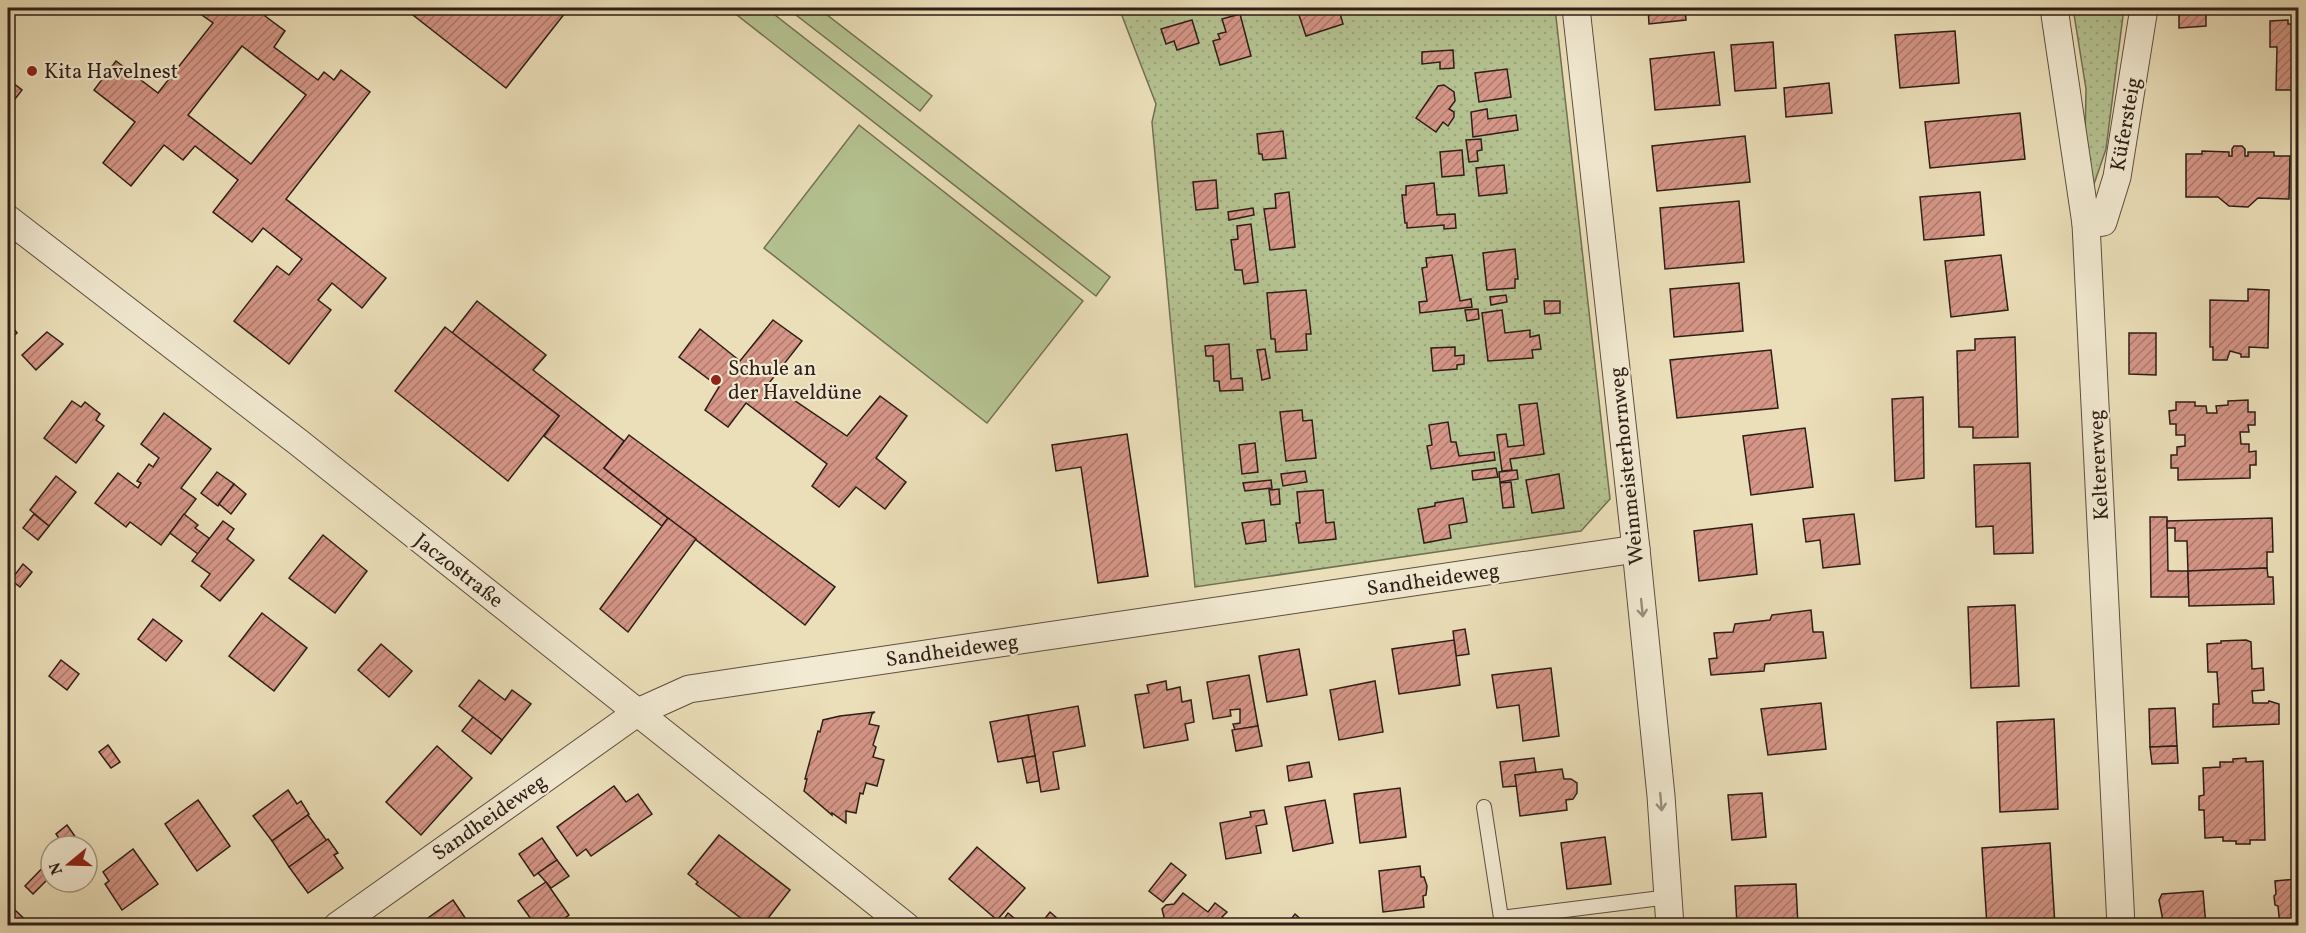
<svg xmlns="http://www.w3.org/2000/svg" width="2306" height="933" font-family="Vollkorn,serif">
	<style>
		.grass { fill: #b5c291; stroke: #727054; stroke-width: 1.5 }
		.park { fill: url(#park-dots); stroke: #727054; stroke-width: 1.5 }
		.building { fill: url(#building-hatch); stroke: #2e1e17; stroke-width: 1.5; fill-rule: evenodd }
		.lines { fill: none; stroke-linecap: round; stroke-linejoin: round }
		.service-casing { stroke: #5d4e40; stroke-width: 16 }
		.minor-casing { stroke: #5d4e40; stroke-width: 29 }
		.service { stroke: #f2ead2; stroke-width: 14 }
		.minor { stroke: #f2ead2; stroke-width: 27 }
		.oneway { stroke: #9a8e7e }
		.poi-dot { fill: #8f2418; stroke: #f2ead2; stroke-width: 2 }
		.labels { text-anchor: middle; stroke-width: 4.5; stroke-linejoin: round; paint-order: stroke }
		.poi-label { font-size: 21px; fill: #2e1e17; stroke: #f2ead2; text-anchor: start }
		.street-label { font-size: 21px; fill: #2e1e17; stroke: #f2ead2 }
	</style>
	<defs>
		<pattern id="park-dots" width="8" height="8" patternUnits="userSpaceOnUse" patternTransform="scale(1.5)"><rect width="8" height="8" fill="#b5c291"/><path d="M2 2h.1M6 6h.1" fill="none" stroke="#9ca67c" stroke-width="1.8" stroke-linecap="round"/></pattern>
		<pattern id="building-hatch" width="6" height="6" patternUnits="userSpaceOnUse" patternTransform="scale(1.5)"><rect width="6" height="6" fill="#d59687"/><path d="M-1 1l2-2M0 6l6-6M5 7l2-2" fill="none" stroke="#ad7a6d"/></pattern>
	</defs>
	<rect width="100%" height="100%" fill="#ebdfb9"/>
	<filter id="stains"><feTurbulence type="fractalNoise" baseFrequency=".00333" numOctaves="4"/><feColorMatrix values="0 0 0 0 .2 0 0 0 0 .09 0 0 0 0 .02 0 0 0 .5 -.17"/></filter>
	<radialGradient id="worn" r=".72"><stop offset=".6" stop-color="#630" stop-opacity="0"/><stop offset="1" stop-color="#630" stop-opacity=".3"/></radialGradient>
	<g class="grass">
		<polygon points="728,8 766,8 1110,277 1096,296"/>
		<polygon points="787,8 818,8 932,96 920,111"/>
		<polygon points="859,125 1083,301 987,423 764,248"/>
	</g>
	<g class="park">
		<polygon points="1119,8 1555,8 1610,499 1581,531 1195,587 1152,122 1156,104"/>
		<polygon points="2073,8 2124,8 2106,149 2093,187 2085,141 2086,89"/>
	</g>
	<g class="building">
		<path d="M 192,8 L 272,8 L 265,16 L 285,31 L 274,47 L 318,80 L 324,72 L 334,80 L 341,70 L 370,92 L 286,199 L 386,278 L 362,308 L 332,283 L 318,300 L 331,310 L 289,364 L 234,321 L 277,266 L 289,275 L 302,259 L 263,228 L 252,242 L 213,212 L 238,180 L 195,146 L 183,160 L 164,145 L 131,186 L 103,163 L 135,122 L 94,90 L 116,61 L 158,93 L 213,23 ZM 242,46 L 306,95 L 251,164 L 188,115 Z"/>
		<polygon points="404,8 569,8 506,88"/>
		<polygon points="1312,8 1334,8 1335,11 1339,10 1343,24 1306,36 1298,12"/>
		<polygon points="1648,8 1685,8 1686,20 1649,24"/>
		<polygon points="2179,8 2206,8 2206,26 2179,28"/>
		<polygon points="1240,14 1251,56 1220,65 1213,41 1220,39 1218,34 1226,32 1222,19"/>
		<polygon points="1192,20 1199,43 1177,50 1174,41 1166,44 1161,29"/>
		<polygon points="2288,20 2288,24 2298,24 2298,90 2276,90 2277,47 2270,47 2270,21"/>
		<polygon points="1955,31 1959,83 1900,88 1895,35"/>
		<polygon points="1773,42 1776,88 1735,91 1731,45"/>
		<polygon points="1453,50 1454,68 1440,69 1440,62 1422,64 1422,52"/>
		<polygon points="1714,52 1720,105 1655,110 1650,59"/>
		<polygon points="1507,69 1511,97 1479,102 1475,73"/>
		<polygon points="8,79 22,90 8,108"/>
		<polygon points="1829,83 1832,113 1786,117 1784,88"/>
		<polygon points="1444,85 1454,92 1455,101 1449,109 1454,112 1454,117 1448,126 1443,122 1436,132 1416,118 1438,86"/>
		<polygon points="1487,109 1488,119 1516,115 1518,130 1473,137 1471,112"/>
		<polygon points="2020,113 2025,159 1930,168 1925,122"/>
		<polygon points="1283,131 1286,158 1263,160 1262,154 1259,154 1257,134"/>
		<polygon points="1745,136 1750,182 1657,191 1652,146"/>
		<polygon points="1481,139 1482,150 1477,151 1478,161 1469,162 1466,140"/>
		<polygon points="2234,146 2242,146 2245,149 2245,156 2248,156 2248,152 2274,152 2274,156 2290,156 2289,199 2258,198 2248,207 2229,206 2218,197 2186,197 2186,154 2202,154 2202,151 2229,152 2229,156 2232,156 2232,149"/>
		<polygon points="1462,150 1464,175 1442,177 1440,152"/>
		<polygon points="1504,165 1507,193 1479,196 1476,168"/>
		<polygon points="1216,180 1218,208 1196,210 1193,182"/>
		<polygon points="1434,183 1437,215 1455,214 1456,228 1444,229 1444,225 1407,228 1407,223 1405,223 1402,195 1406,195 1406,186"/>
		<polygon points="1289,192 1295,247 1270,250 1264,209 1276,208 1275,194"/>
		<polygon points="1980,192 1984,235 1924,240 1920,197"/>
		<polygon points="1739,201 1744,262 1665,269 1660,208"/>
		<polygon points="1253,208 1254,215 1229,220 1228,212"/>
		<polygon points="1251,224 1258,282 1244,284 1242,270 1235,270 1231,240 1238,239 1237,226"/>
		<polygon points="1515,249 1518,279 1515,279 1515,288 1487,290 1483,253"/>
		<polygon points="1452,255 1460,301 1471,299 1472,307 1420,313 1419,302 1427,301 1422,268 1427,267 1426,258"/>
		<polygon points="2001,255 2008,310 1951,317 1945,261"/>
		<polygon points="1739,283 1743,331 1674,337 1670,289"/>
		<polygon points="2248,289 2269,290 2268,348 2249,347 2249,357 2241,357 2241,354 2230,351 2227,360 2213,360 2213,347 2210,347 2210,300 2248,301"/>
		<polygon points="1306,290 1311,334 1306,334 1307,350 1276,352 1275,339 1271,339 1267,293"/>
		<polygon points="1506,295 1507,302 1491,305 1490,297"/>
		<polygon points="477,301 546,355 533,370 624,441 604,468 668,518 662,526 544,436 559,416 452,333"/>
		<polygon points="1544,301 1560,301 1560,313 1545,314"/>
		<polygon points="1478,309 1479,319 1467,321 1465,310"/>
		<polygon points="1502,310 1505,333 1530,330 1530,337 1539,335 1541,349 1532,350 1533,358 1488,361 1482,313"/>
		<polygon points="773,320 802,341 769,383 847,436 880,396 907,416 876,458 906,482 885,509 856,487 839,507 812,486 827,464 746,403 728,427 705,410 719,387 679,357 700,329 740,361"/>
		<polygon points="8,321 17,333 8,341"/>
		<polygon points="445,327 559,416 508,481 395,391"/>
		<polygon points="47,332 63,344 36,370 22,355"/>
		<polygon points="2129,333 2156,333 2156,375 2129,374"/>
		<polygon points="2015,337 2018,437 1973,438 1973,427 1959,427 1957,351 1975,350 1975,339"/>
		<polygon points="1229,344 1231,379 1242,378 1243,390 1220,391 1219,381 1214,381 1213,356 1206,356 1205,346"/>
		<polygon points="1455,347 1455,356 1464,355 1464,364 1457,365 1457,369 1433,371 1431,348"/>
		<polygon points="1265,349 1270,378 1262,380 1257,350"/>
		<polygon points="1771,350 1778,408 1677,418 1670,360"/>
		<polygon points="1923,397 1924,478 1895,481 1892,399"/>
		<polygon points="2248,400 2248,412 2255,412 2255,425 2248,425 2249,432 2240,432 2241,444 2249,444 2249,452 2256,451 2256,465 2250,465 2250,478 2178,480 2178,468 2171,468 2171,455 2177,455 2177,447 2185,446 2185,435 2176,435 2176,424 2170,424 2169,411 2176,410 2176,402 2195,402 2195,406 2206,406 2207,413 2217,413 2216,406 2228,405 2228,401"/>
		<polygon points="72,401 81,407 85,402 100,414 96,420 104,426 76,463 44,438"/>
		<polygon points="1537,403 1544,454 1510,459 1512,470 1502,471 1497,435 1506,434 1508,447 1524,445 1519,405"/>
		<polygon points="1302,410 1303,421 1312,420 1316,458 1286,461 1280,412"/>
		<polygon points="164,413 211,449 181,488 196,499 161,545 130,522 126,527 95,503 118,473 138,488 141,483 137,481 149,464 153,467 159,458 141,444"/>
		<polygon points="1448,422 1451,442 1456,442 1459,456 1494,452 1495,460 1431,469 1427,446 1432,445 1429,425"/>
		<polygon points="1805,428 1813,487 1751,495 1743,436"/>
		<polygon points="1127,434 1148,576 1098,583 1081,467 1056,471 1052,445"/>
		<polygon points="629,435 835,587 805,625 604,468"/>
		<polygon points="1255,443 1258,472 1242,474 1239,445"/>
		<polygon points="2030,463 2033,553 1994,554 1993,526 1976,527 1974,465"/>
		<polygon points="1496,468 1498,477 1473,480 1472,471"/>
		<polygon points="1517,470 1518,479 1500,482 1499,472"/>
		<polygon points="1305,471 1307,482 1283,486 1281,474"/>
		<polygon points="217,472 234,484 218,506 201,493"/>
		<polygon points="1559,474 1564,508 1532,513 1526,480"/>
		<polygon points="56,476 76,492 49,526 30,510"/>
		<polygon points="1271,480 1272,488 1245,491 1243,483"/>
		<polygon points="1511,482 1514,507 1503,508 1500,483"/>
		<polygon points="234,484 246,494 231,514 219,504"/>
		<polygon points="1279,489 1280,504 1271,505 1269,490"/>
		<polygon points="1323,490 1326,523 1334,522 1336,539 1299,543 1296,523 1300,523 1297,492"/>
		<polygon points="1463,498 1467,522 1449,525 1451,538 1424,543 1418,509 1435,506 1435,503"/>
		<polygon points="34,514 49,526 38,540 23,528"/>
		<polygon points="184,514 198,525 195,528 210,539 198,554 170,533"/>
		<polygon points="1854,514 1860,564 1823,568 1820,540 1806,542 1803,519"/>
		<polygon points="2150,517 2167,517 2168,571 2188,571 2189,597 2151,597"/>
		<polygon points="668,518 696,539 628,632 600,609"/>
		<polygon points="2272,518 2273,552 2267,552 2267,568 2188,571 2187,541 2175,541 2175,528 2167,528 2167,521"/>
		<polygon points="1264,520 1266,541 1246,544 1242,523"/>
		<polygon points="223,521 234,529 227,539 254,560 220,601 201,586 210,574 192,561"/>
		<polygon points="1752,524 1757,574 1699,581 1694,531"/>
		<polygon points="323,535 367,571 335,613 289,578"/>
		<polygon points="23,564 32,572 20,587 11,580"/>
		<polygon points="2267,568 2268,577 2273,577 2274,604 2189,606 2188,571"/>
		<polygon points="2015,605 2019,686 1971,688 1968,607"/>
		<polygon points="1811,610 1813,632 1823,632 1826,658 1765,664 1764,671 1711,675 1709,659 1717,658 1714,633 1733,632 1735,624 1770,620 1772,615"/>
		<polygon points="262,613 307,648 274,691 229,656"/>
		<polygon points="153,619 182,641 166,661 138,639"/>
		<polygon points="1465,629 1469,654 1456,656 1453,631"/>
		<polygon points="1454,640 1460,685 1399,694 1392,649"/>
		<polygon points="2246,640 2251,642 2252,669 2263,668 2264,690 2252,691 2253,703 2268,703 2269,701 2279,704 2279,724 2213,727 2213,704 2219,704 2217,672 2208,672 2207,644 2221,643 2221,641"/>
		<polygon points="381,644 412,671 389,697 358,670"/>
		<polygon points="1299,649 1307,695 1267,702 1259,656"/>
		<polygon points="61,660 79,674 67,690 49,676"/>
		<polygon points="1551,668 1559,736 1523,741 1519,705 1497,708 1492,675"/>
		<polygon points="1249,675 1258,726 1235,730 1233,724 1240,723 1240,709 1230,710 1231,716 1213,719 1207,682"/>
		<polygon points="479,680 505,700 512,690 531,704 502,740 459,706"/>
		<polygon points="1166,681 1167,690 1180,687 1182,702 1191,700 1194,722 1185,724 1188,740 1144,748 1135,695 1149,693 1147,685"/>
		<polygon points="1375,681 1383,732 1339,740 1330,690"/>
		<polygon points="1821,703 1826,749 1768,755 1761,709"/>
		<polygon points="1078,706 1085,746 1053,752 1059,789 1041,792 1028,715"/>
		<polygon points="2175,708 2177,746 2150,747 2149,709"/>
		<polygon points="875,712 872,714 869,724 879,726 873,745 876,747 873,757 884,760 877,786 866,783 863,794 860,793 856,813 846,811 846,823 832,813 832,815 804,791 807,779 805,779 818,731 820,732 823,720 840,716"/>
		<polygon points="1028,715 1035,756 998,762 990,722"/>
		<polygon points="473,717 502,740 491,754 462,731"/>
		<polygon points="2054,719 2058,809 2000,812 1997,722"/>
		<polygon points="1258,726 1262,746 1236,751 1232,730"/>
		<polygon points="108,745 120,762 111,768 99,752"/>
		<polygon points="437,746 472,778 421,835 386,802"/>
		<polygon points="2177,746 2178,763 2152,764 2150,747"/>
		<polygon points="1035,756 1039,781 1027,783 1022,758"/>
		<polygon points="1534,758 1536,772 1515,775 1517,786 1503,787 1500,762"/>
		<polygon points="2246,758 2246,762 2263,761 2265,840 2250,840 2250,844 2236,844 2236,841 2223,841 2223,837 2205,838 2204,810 2199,810 2199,796 2204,795 2203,768 2220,767 2220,762 2233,762 2233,759"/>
		<polygon points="1309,762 1312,777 1289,781 1287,766"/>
		<polygon points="1562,769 1564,779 1571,779 1577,783 1577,793 1573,799 1566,800 1567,810 1520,816 1515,775"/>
		<polygon points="614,786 626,802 638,794 652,814 591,856 586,849 577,856 557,827"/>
		<polygon points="1400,788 1406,837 1360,843 1354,794"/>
		<polygon points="288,790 297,804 301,801 309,814 272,841 253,816"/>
		<polygon points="1762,793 1766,837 1732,840 1728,795"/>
		<polygon points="198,800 230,846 197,871 165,824"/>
		<polygon points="1325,800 1333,843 1293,851 1285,807"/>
		<polygon points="1264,810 1267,824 1256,826 1261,853 1226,859 1220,823 1251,817 1250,812"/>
		<polygon points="308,815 327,841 289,867 272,841"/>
		<polygon points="67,825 81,845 80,846 64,846 56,834"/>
		<polygon points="719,835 790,890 762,926 755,926 748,920 746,922 696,884 698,882 688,874"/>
		<polygon points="1605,837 1611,884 1567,889 1561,843"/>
		<polygon points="542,838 557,860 534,876 519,854"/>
		<polygon points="328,839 338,853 334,855 343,868 308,893 289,867"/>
		<polygon points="2050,843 2055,926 1987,926 1982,848"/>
		<polygon points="977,847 1025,888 997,920 949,879"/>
		<polygon points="133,849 158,884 122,910 105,884 109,881 103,872"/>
		<polygon points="51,859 51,876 33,894 25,886"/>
		<polygon points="557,860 569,876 551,888 538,873"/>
		<polygon points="1171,863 1186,875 1163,902 1149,891"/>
		<polygon points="1420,866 1421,877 1424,877 1427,886 1426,895 1423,896 1424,907 1383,912 1379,871"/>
		<polygon points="2298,879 2298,926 2280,926 2278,906 2275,905 2274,896 2276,894 2275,881"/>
		<polygon points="546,882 569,915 560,922 563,926 527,926 525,922 531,919 518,901"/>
		<polygon points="1796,884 1798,926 1737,926 1735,886"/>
		<polygon points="2203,891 2206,926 2164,926 2159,900 2162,894"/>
		<polygon points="1183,893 1208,912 1215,903 1227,912 1222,917 1233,926 1159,926 1164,917 1162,909 1166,905 1174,904"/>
		<polygon points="453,900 470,925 433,926 428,918"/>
		<polygon points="15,910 32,926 8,926 8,917"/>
		<polygon points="1050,912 1066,926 1039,926"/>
		<polygon points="1008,913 1019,922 1016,926 999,926"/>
		<polygon points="1295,914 1304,922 1301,926 1286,926"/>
	</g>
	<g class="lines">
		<g class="service-casing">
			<polyline id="service" points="1484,807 1501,918 1669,897"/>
		</g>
		<g class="minor-casing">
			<g id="minor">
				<polyline points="1576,8 1636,549 1661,796 1670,926"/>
				<polyline points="2054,8 2086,224 2121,926"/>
				<polyline points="8,219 298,442 906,926"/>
				<polyline points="2086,224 2103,222 2117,177 2144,8"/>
				<polyline points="337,926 638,712 689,689 1636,549"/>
			</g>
		</g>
		<use href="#service" class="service"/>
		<use href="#minor" class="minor"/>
	</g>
	<defs><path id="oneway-shaft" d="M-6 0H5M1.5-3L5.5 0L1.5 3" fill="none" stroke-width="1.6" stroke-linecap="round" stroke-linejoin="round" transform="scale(1.5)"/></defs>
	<g class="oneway">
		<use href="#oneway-shaft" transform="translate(1642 608) rotate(84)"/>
		<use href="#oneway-shaft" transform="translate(1661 802) rotate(85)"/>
	</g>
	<g class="poi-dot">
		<circle cx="32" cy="71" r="6"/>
		<circle cx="716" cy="380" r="6"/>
	</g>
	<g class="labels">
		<g class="poi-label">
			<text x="44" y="78">Kita Havelnest</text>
			<text x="728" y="375">Schule an<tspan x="728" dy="24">der Haveldüne</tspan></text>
		</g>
		<g class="street-label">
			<text transform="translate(2125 124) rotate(-80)" y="7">Küfersteig</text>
			<text transform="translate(2098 465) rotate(-93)" y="7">Keltererweg</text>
			<text transform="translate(1626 466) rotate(-96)" y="7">Weinmeisterhornweg</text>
			<text transform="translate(459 570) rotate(38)" y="7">Jaczostraße</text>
			<text transform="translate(1433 579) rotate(-8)" y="7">Sandheideweg</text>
			<text transform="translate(952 650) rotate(-8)" y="7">Sandheideweg</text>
			<text transform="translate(489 817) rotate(-35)" y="7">Sandheideweg</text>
		</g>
	</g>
	<rect width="2306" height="933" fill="none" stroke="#ebdfb9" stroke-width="30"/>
	<rect x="9" y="9" width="2288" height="915" fill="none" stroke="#2e1e17" stroke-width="3"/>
	<rect x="15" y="15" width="2276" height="903" fill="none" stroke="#2e1e17" stroke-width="1.5"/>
	<g transform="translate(69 864) rotate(251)"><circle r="28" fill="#f2ead2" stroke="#a49887" stroke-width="1.5"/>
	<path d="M0-4.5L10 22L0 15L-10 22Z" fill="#8f2418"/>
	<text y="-9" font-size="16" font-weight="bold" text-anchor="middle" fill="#2e1e17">N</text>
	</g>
	<rect width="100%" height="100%" filter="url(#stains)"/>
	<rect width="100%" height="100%" fill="url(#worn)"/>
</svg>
